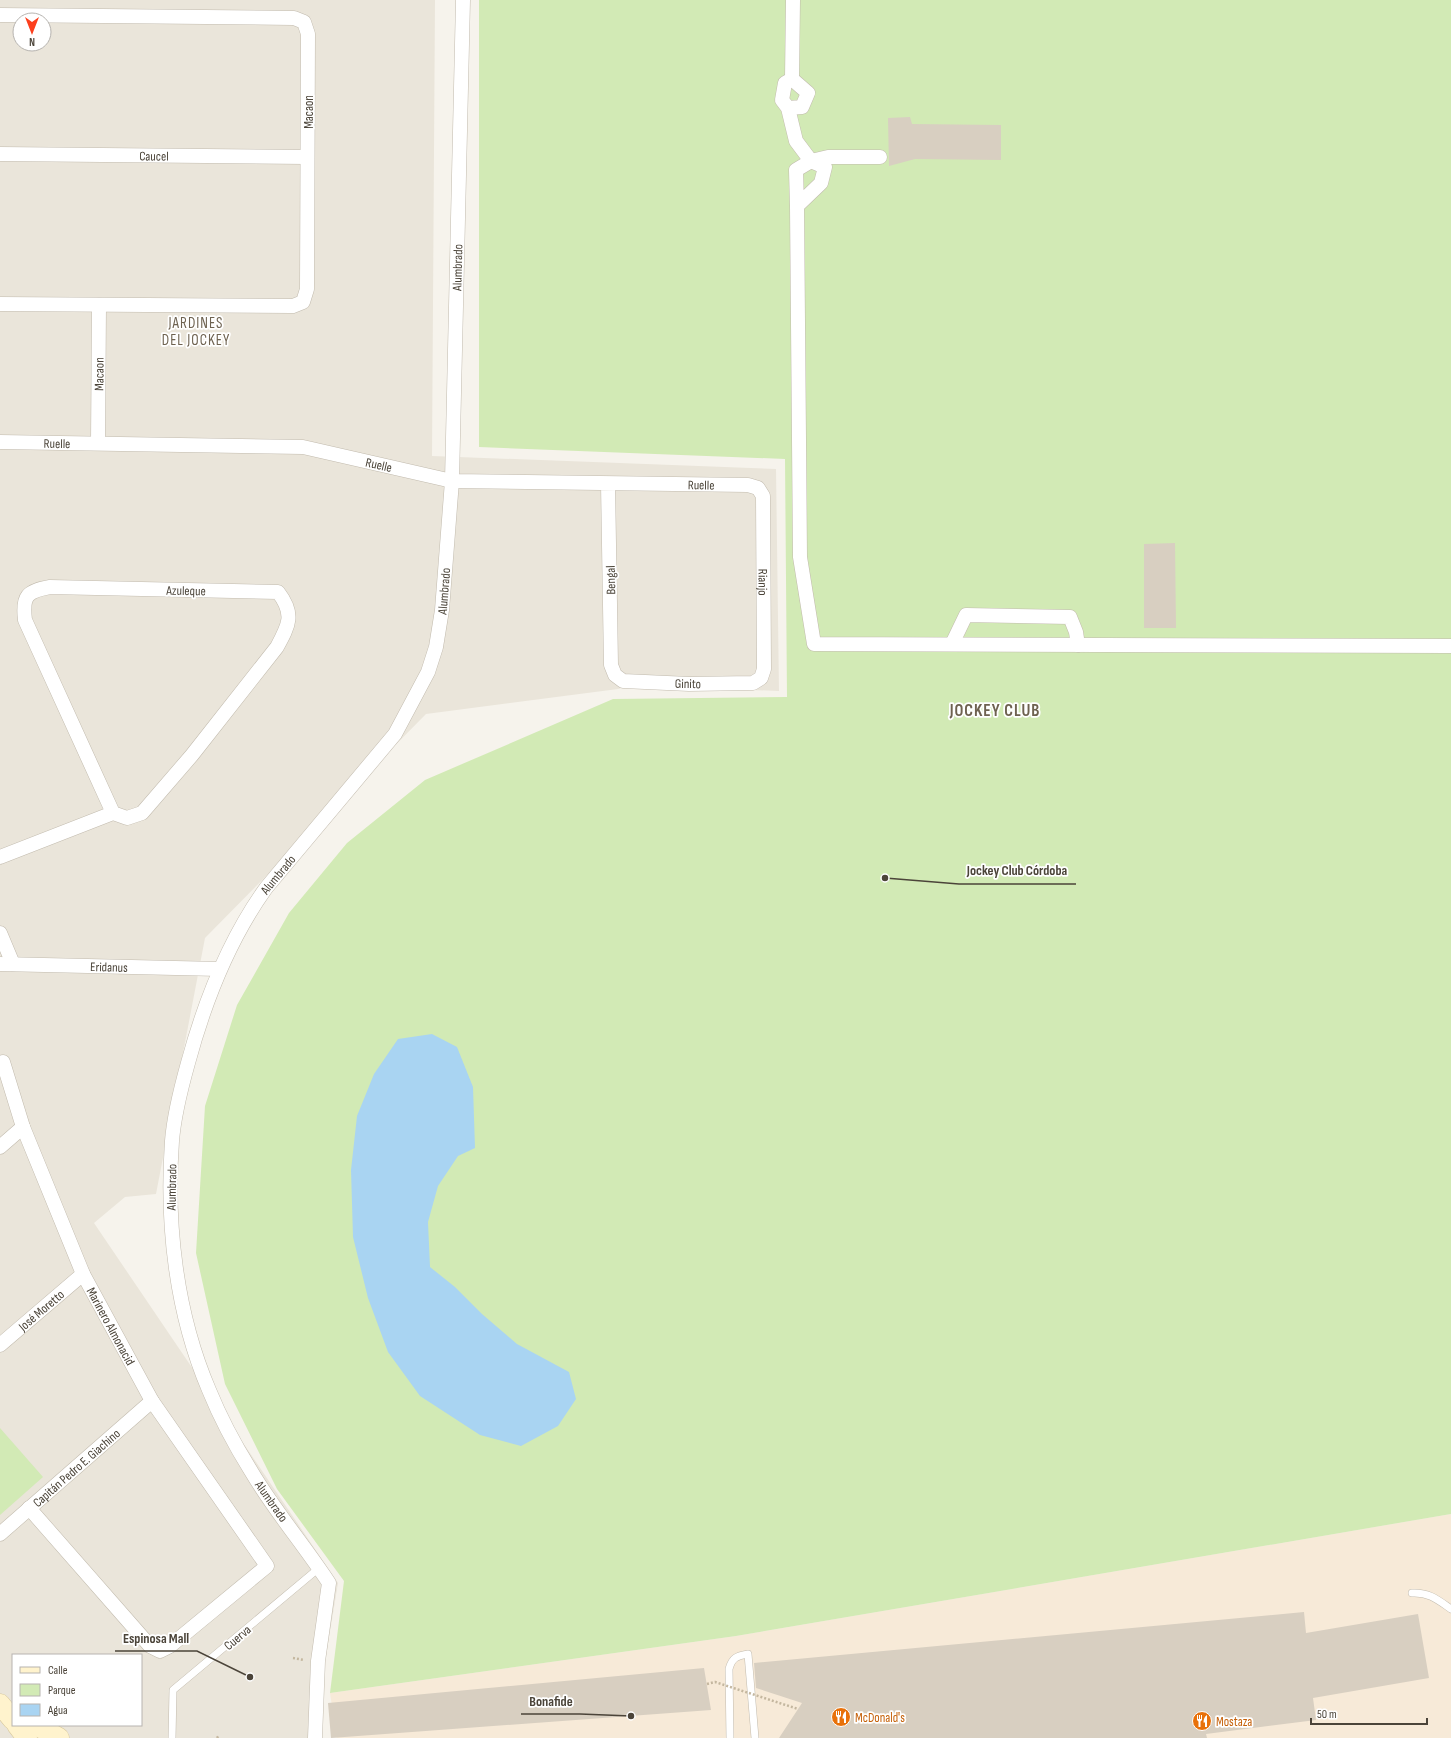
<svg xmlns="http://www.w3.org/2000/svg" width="1451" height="1738" font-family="'Sofia Sans Condensed',sans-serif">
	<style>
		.residential { fill: #eae5da; fill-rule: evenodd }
		.commercial { fill: #f7ead8 }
		.green { fill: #d2eab5 }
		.water { fill: #a9d4f2 }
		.building { fill: #d8cfc1 }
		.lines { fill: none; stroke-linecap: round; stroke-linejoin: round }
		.service-casing { stroke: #c2bbae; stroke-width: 8 }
		.minor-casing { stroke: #c2bbae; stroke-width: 15 }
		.secondary-casing { stroke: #d6c79b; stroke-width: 21 }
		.path { stroke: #c4b79f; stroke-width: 2.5; stroke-dasharray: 2 2; stroke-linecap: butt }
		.service { stroke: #fff; stroke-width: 7 }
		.minor { stroke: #fff; stroke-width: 14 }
		.secondary { stroke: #fff3cd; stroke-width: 20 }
		.path-bridge { stroke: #c4b79f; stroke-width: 2.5; stroke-dasharray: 2 2; stroke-linecap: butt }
		.labels { text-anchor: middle; stroke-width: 3.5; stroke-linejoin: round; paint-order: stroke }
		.street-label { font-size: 13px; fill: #4b4439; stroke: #fff }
		.food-label { font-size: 13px; fill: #c56008; stroke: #fff; text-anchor: start }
		.quarter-label { font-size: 15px; letter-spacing: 1px; fill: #6e6250; stroke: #fff }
		.district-label { font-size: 17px; font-weight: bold; letter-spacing: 1px; fill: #6e6250; stroke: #fff }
		.leader { fill: none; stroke: #4b4439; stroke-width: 1.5 }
		.callout-dot { fill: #4b4439; stroke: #fff; stroke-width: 1.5 }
		.callout-label { font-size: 14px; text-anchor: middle; font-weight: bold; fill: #4b4439; stroke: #fff; stroke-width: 3.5; stroke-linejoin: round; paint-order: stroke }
	</style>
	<rect width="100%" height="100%" fill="#f6f3ec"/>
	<path class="residential" d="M 0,0 L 435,0 L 432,456 L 776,469 L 779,691 L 632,685 L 618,689 L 426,714 L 205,938 L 156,1194 L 125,1197 L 94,1223 L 338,1583 L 321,1686 L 321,1738 L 0,1738 ZM 20,20 L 44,20 L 44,44 L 20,44 ZM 13,1655 L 141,1655 L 141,1725 L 13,1725 Z"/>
	<polygon class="commercial" points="1451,1514 1451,1738 337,1738 330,1693 736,1636"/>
	<g class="green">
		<polygon points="479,0 1451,0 1451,1514 736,1636 330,1693 344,1581 277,1489 225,1384 196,1253 205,1106 237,1005 289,913 347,843 425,780 613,699 787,697 785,459 479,447"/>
		<polygon points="0,1428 43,1477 0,1515"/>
	</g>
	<polygon class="water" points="432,1034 457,1047 473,1087 475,1148 458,1156 438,1186 428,1222 430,1267 455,1287 482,1314 517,1344 569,1372 576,1399 558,1426 521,1446 480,1435 420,1396 388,1352 368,1298 353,1237 351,1170 357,1116 374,1074 398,1039"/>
	<g class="building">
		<polygon points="910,117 912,124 1001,125 1001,160 915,159 889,166 888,118"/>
		<polygon points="1175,543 1176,628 1144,628 1144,544"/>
		<polygon points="1304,1612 1306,1633 1418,1614 1429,1678 1313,1698 1316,1720 1206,1734 1207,1738 779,1738 802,1703 756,1688 754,1663"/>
		<polygon points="704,1668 711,1710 331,1738 328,1703"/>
	</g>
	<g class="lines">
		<g class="service-casing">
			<g id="service">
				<path d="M 1412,1593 C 1429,1592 1438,1600 1451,1609"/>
				<polyline points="172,1738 173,1690 319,1568"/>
				<path d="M 730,1738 L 729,1669 C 732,1658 736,1656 748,1654 L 755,1738"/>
			</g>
		</g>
		<g class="minor-casing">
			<g id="minor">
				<polyline points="0,15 294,18 304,22 308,34 307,289 303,302 293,306 0,304"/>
				<polyline points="792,79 793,0"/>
				<polyline points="788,108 802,107 808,93 792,79 785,83 782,100 788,108 796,141 811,161 828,157 880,157"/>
				<path id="s1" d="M 0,154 L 307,157"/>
				<polyline points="797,206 821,183 825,167 811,161 796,170 797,206 800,557 814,644 1451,646"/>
				<path id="s2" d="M 0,442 L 303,447 L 452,481 L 748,485 L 758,488 L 763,496 L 764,669 L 761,678 L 753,683 L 689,684 L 623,681 L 615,675 L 611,665 L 608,484"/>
				<path id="s3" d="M 98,443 L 99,305"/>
				<polyline points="952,644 966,615 1070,617 1076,632 1078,645"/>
				<path d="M 0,857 L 113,813 L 127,818 L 142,813 L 192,755 L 277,647 C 289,625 295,614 278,592 L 50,587 C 27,591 22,596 25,620 L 113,813"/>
				<polyline points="0,933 13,964"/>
				<path id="s4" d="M 0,964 L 219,969"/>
				<path id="s5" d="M 3,1062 L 23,1127 L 83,1274 L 152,1401 L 267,1566 L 170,1646 L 160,1651 L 150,1646 L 29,1508"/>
				<polyline points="0,1147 23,1127"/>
				<path id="s6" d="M 0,1345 L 83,1274"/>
				<path id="s7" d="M 0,1534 L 152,1401"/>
				<path id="s8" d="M 315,1738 L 318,1661 L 329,1583 C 304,1545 274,1510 251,1471 C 236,1447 220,1417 209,1390 C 176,1313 166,1224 172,1141 C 174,1115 181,1088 188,1063 C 205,1000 228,941 266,888 L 395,734 L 428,672 L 436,647 L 442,610 L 452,481 L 463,0"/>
			</g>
		</g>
		<g class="secondary-casing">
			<g id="secondary">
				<polyline points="0,1704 13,1720"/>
				<polyline points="17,1725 27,1738"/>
				<polyline points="36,1725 59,1738"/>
			</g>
		</g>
		<g class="path">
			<polyline points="293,1658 304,1660"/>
			<polyline points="217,1738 219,1735"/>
		</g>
		<use href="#service" class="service"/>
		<use href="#minor" class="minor"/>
		<use href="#secondary" class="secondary"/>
		<polyline class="path-bridge" points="707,1684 715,1682 798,1709"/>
	</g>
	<defs>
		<g id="restaurant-disc" transform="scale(1)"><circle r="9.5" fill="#e8710a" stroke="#fff"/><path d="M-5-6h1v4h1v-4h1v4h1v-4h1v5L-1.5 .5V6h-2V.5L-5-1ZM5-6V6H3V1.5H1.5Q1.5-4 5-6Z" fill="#fff"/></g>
	</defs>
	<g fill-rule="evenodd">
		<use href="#restaurant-disc" x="841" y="1717"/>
		<use href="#restaurant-disc" x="1202" y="1721"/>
	</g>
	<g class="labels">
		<g class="street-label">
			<text transform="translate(308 112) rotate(-90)" y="5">Macaon</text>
			<text dy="5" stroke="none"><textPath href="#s1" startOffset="154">Caucel</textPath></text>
			<text dy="5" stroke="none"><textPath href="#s8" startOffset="1588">Alumbrado</textPath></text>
			<text dy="5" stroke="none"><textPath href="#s3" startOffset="69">Macaon</textPath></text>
			<text dy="5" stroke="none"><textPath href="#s2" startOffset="57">Ruelle</textPath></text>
			<text dy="5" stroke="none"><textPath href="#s2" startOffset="381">Ruelle</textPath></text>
			<text dy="5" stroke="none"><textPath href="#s2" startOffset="705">Ruelle</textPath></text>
			<text transform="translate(610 580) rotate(-91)" y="5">Bengal</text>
			<text dy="5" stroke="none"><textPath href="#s2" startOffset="858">Rianjo</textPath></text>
			<text transform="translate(186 590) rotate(1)" y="5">Azuleque</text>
			<text dy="5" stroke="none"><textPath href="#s8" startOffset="1264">Alumbrado</textPath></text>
			<text transform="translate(688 683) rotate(1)" y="5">Ginito</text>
			<text dy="5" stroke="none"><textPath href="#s8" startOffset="928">Alumbrado</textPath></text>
			<text dy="5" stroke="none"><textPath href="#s4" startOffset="109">Eridanus</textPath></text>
			<text transform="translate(171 1187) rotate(-89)" y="5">Alumbrado</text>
			<text dy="5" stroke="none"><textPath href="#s6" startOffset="54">José Moretto</textPath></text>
			<text dy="5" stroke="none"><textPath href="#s5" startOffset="286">Marinero Almonacid</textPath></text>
			<text dy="5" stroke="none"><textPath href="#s7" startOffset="101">Capitán Pedro E. Giachino</textPath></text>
			<text transform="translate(272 1501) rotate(55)" y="5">Alumbrado</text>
			<text transform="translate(237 1637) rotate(-40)" y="5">Cuerva</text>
		</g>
		<g class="food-label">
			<text x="855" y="1722">McDonald's</text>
			<text x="1216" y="1726">Mostaza</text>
		</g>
		<g class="quarter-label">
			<text x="196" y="328">JARDINES<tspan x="196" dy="17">DEL JOCKEY</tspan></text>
		</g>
		<g class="district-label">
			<text x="995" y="716">JOCKEY CLUB</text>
		</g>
	</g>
	<path class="leader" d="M885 878L959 884H1076M250 1677L197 1651H115M631 1716L580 1714H521"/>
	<g class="callout-dot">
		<circle cx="885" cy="878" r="4"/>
		<circle cx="250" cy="1677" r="4"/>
		<circle cx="631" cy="1716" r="4"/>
	</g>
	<g class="callout-label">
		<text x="1017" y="875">Jockey Club Córdoba</text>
		<text x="156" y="1643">Espinosa Mall</text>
		<text x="551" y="1706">Bonafide</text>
	</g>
	<rect x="12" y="1654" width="130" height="72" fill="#ffffff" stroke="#b7b4b0"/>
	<rect x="20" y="1667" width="20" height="6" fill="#fff3cd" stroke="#b7b4b0"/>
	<text x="48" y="1674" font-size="12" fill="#4b4439">Calle</text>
	<rect x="20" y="1684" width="20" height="12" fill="#d2eab5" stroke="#b7b4b0"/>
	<text x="48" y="1694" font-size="12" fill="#4b4439">Parque</text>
	<rect x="20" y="1704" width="20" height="12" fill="#a9d4f2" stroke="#b7b4b0"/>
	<text x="48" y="1714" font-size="12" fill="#4b4439">Agua</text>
	<g transform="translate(32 32) rotate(180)"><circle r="19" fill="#ffffff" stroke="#b7b4b0"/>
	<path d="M0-3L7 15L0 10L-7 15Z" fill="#fc3f1d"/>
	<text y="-6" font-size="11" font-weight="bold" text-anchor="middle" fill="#4b4439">N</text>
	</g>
	<path d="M1311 1718v6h116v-6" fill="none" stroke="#4b4439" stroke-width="2"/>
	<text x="1317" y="1718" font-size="12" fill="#4b4439" stroke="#ffffff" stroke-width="3" paint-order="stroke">50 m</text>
</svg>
